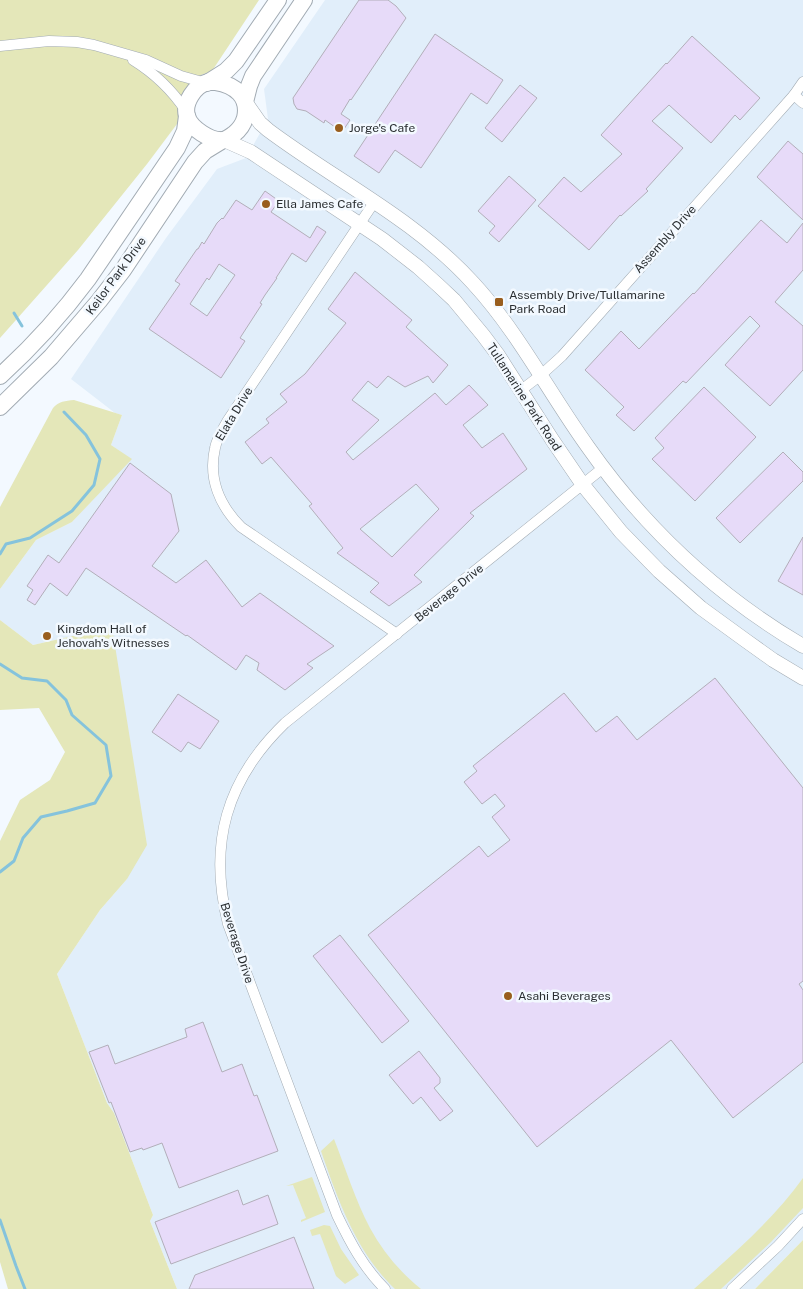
<svg xmlns="http://www.w3.org/2000/svg" width="803" height="1289" font-family="'Public Sans',sans-serif">
	<style>
		.built { fill: #e1eefa }
		.green { fill: #e4e7b9 }
		.lines { fill: none; stroke-linecap: round; stroke-linejoin: round }
		.stream { stroke: #85c3dc; stroke-width: 3 }
		.building { fill: #e7dbf9; stroke: #b2aeb9; fill-rule: evenodd }
		.street-casing { stroke: #a2abb3; stroke-width: 11 }
		.secondary-casing { stroke: #a2abb3; stroke-width: 15 }
		.primary-casing { stroke: #a2abb3; stroke-width: 18 }
		.street { stroke: #fff; stroke-width: 10 }
		.secondary { stroke: #fff; stroke-width: 14 }
		.primary { stroke: #fff; stroke-width: 16 }
		.poi-dot { fill: #995e1e; stroke: #f3f9ff; stroke-width: 2 }
		.labels { text-anchor: middle; stroke-width: 5; stroke-linejoin: round; paint-order: stroke }
		.poi-label { font-size: 12px; fill: #2a2e31; stroke: #f3f9ff; text-anchor: start }
		.street-label { font-size: 12px; fill: #2a2e31; stroke: #f3f9ff }
	</style>
	<rect width="100%" height="100%" fill="#f3f9ff"/>
	<polygon class="built" points="325,0 803,0 803,1240 755,1289 177,1289 150,1221 153,1215 114,1113 107,1103 57,974 100,910 127,879 112,627 33,645 0,620 0,589 36,540 72,522 131,459 111,445 122,415 115,413 71,379 166,238 217,169 246,158 268,119 264,89"/>
	<g class="green">
		<polygon points="0,0 259,0 212,71 201,75 190,84 186,90 180,120 147,164 78,250 0,338"/>
		<path d="M 74,400 L 122,415 L 111,445 L 132,459 L 72,522 L 36,540 L 0,589 L 0,507 L 53,408 C 59,401 65,401 74,400 Z"/>
		<polygon points="0,620 33,645 112,627 147,845 127,879 100,910 57,974 107,1103 114,1113 153,1215 150,1221 177,1289 8,1289 0,1262 0,841 20,800 50,780 65,752 39,708 0,710"/>
		<path d="M 334,1139 C 345,1167 356,1202 370,1228 C 383,1252 400,1272 421,1289 L 395,1289 C 356,1252 338,1200 321,1151 Z"/>
		<polygon points="312,1177 325,1212 301,1222 301,1220 306,1218 293,1185 286,1186"/>
		<path d="M 803,1178 L 803,1208 L 771,1242 L 721,1289 L 694,1289 C 732,1255 773,1220 803,1178 Z"/>
		<polygon points="324,1225 330,1226 341,1249 359,1275 345,1284 336,1276 320,1234 312,1236 310,1230"/>
		<polygon points="803,1240 803,1289 755,1289"/>
	</g>
	<g class="lines">
		<g class="stream">
			<polyline points="14,313 22,326"/>
			<polyline points="0,554 6,544 30,538 72,511 94,485 100,459 86,435 64,412"/>
			<polyline points="0,664 22,678 47,681 66,700 72,715 106,745 111,776 95,803 67,811 41,817 23,838 14,861 0,872"/>
			<polyline points="0,1220 16,1266 25,1289"/>
		</g>
	</g>
	<g class="building">
		<polygon points="359,0 388,0 396,6 406,18 351,100 350,99 341,114 350,120 342,132 325,120 324,123 306,111 297,109 294,104 293,98"/>
		<polygon points="435,34 503,80 487,104 471,93 421,168 395,150 379,173 354,156"/>
		<polygon points="692,36 760,98 740,120 735,115 711,143 669,105 652,121 683,148 646,189 648,191 621,216 620,215 589,250 538,206 564,177 581,192 622,154 601,135 666,63 667,64"/>
		<polygon points="520,85 537,98 502,142 485,128"/>
		<polygon points="788,141 803,154 803,220 757,177"/>
		<polygon points="509,176 536,200 499,242 489,233 495,226 478,211"/>
		<path d="M 265,191 L 279,201 L 271,212 L 310,238 L 317,226 L 326,232 L 306,262 L 292,253 L 276,278 L 277,278 L 265,295 L 260,303 L 262,304 L 240,338 L 245,341 L 221,378 L 149,329 L 180,284 L 175,281 L 197,249 L 198,249 L 202,242 L 204,244 L 217,223 L 222,218 L 223,219 L 236,200 L 252,210 ZM 219,264 L 235,275 L 207,316 L 190,304 L 207,278 L 209,280 Z"/>
		<polygon points="761,220 787,243 803,223 803,270 775,302 803,326 803,370 770,406 725,365 760,326 750,316 686,383 683,381 634,431 616,415 624,407 585,370 621,331 639,349 693,293 694,294"/>
		<path d="M 355,272 L 412,320 L 406,327 L 448,365 L 433,383 L 428,376 L 405,387 L 388,376 L 377,388 L 368,381 L 352,400 L 379,420 L 346,452 L 353,460 L 435,393 L 446,405 L 469,385 L 488,405 L 463,425 L 482,448 L 503,433 L 527,469 L 470,513 L 474,516 L 414,575 L 422,582 L 389,606 L 370,592 L 379,583 L 337,553 L 343,548 L 309,506 L 312,504 L 271,457 L 262,464 L 245,442 L 269,423 L 266,419 L 287,402 L 280,394 L 305,374 L 346,323 L 328,309 ZM 416,484 L 439,509 L 392,557 L 360,529 Z"/>
		<polygon points="704,387 756,437 695,501 652,459 664,448 655,438"/>
		<polygon points="783,452 803,472 803,481 740,543 716,518"/>
		<polygon points="130,463 171,494 179,531 152,566 176,583 206,560 242,607 260,593 334,646 307,664 313,668 285,690 257,670 259,663 246,655 236,670 187,635 186,636 86,568 67,596 50,583 35,605 27,600 33,590 27,586 48,555 59,563"/>
		<polygon points="803,537 803,595 778,581"/>
		<polygon points="715,678 803,788 803,981 799,984 803,990 803,1062 733,1118 671,1040 537,1147 368,935 479,846 488,857 510,840 492,817 505,806 495,794 482,804 464,782 477,771 473,766 564,693 596,732 617,716 637,740"/>
		<polygon points="178,694 219,721 200,749 188,742 181,752 152,732"/>
		<polygon points="340,935 409,1021 382,1043 313,956"/>
		<polygon points="203,1022 222,1072 242,1064 254,1096 257,1095 278,1151 179,1188 162,1143 143,1150 142,1148 130,1152 111,1102 109,1103 89,1052 108,1045 115,1064 187,1037 185,1029"/>
		<polygon points="419,1051 440,1078 440,1083 434,1088 453,1111 440,1121 421,1097 413,1104 389,1075"/>
		<polygon points="238,1190 243,1205 268,1195 278,1224 171,1264 155,1222"/>
		<polygon points="294,1237 314,1289 189,1289 195,1275"/>
	</g>
	<g class="lines">
		<g class="street-casing">
			<g id="street">
				<polyline points="0,46 49,41 77,42 94,45 146,60 181,76 206,83"/>
				<path d="M 133,60 C 154,73 172,90 186,111"/>
				<polyline points="794,95 803,103"/>
				<path d="M 375,201 L 228,420 C 223,429 217,438 215,448 C 208,479 220,506 241,527 L 397,634"/>
				<polyline points="520,391 541,375 562,356 794,95 803,82"/>
				<path d="M 385,1289 C 363,1267 350,1242 337,1215 L 228,924 C 208,844 226,780 285,723 L 603,468"/>
				<polyline points="732,1289 778,1246 803,1219"/>
			</g>
		</g>
		<g class="secondary-casing">
			<g id="secondary">
				<path d="M 246,103 L 260,123 L 268,130 C 336,181 415,219 473,283 C 519,333 549,393 588,447 C 645,528 718,596 803,646"/>
				<polyline points="224,140 251,152 382,239 418,267 438,285 454,300 483,335 498,355 553,441 583,485 621,532 659,571 701,608 745,640 773,660 803,678"/>
			</g>
		</g>
		<g class="primary-casing">
			<g id="primary">
				<path d="M 216,82 C 235,85 250,97 245,118 C 243,125 239,130 234,134 C 231,136 227,139 224,140 C 211,142 190,128 187,116 C 183,103 195,85 208,82 C 210,82 213,82 216,82 Z"/>
				<polyline points="207,83 226,71 236,61 278,0"/>
				<polyline points="245,102 249,86 253,76 304,0"/>
				<path d="M 0,376 C 32,347 62,314 88,279 L 177,148 L 185,131 L 187,116"/>
				<polyline points="0,407 51,357 99,301 123,270 195,162 205,151 223,140"/>
			</g>
		</g>
		<use href="#street" class="street"/>
		<use href="#secondary" class="secondary"/>
		<use href="#primary" class="primary"/>
	</g>
	<g class="poi-dot">
		<circle cx="339" cy="128" r="5"/>
		<circle cx="266" cy="204" r="5"/>
		<rect x="494" y="297" width="10" height="10" rx="2.5"/>
		<circle cx="47" cy="636" r="5"/>
		<circle cx="508" cy="996" r="5"/>
	</g>
	<g class="labels">
		<g class="poi-label">
			<text x="349" y="132">Jorge's Cafe</text>
			<text x="276" y="208">Ella James Cafe</text>
			<text x="509" y="299">Assembly Drive/Tullamarine<tspan x="509" dy="14">Park Road</tspan></text>
			<text x="57" y="633">Kingdom Hall of<tspan x="57" dy="14">Jehovah's Witnesses</tspan></text>
			<text x="518" y="1000">Asahi Beverages</text>
		</g>
		<g class="street-label">
			<text transform="translate(665 239) rotate(-48)" y="4">Assembly Drive</text>
			<text transform="translate(116 276) rotate(-54)" y="4">Keilor Park Drive</text>
			<text transform="translate(524 397) rotate(57)" y="4">Tullamarine Park Road</text>
			<text transform="translate(234 414) rotate(-59)" y="4">Elata Drive</text>
			<text transform="translate(449 593) rotate(-39)" y="4">Beverage Drive</text>
			<text transform="translate(237 943) rotate(72)" y="4">Beverage Drive</text>
		</g>
	</g>
</svg>
